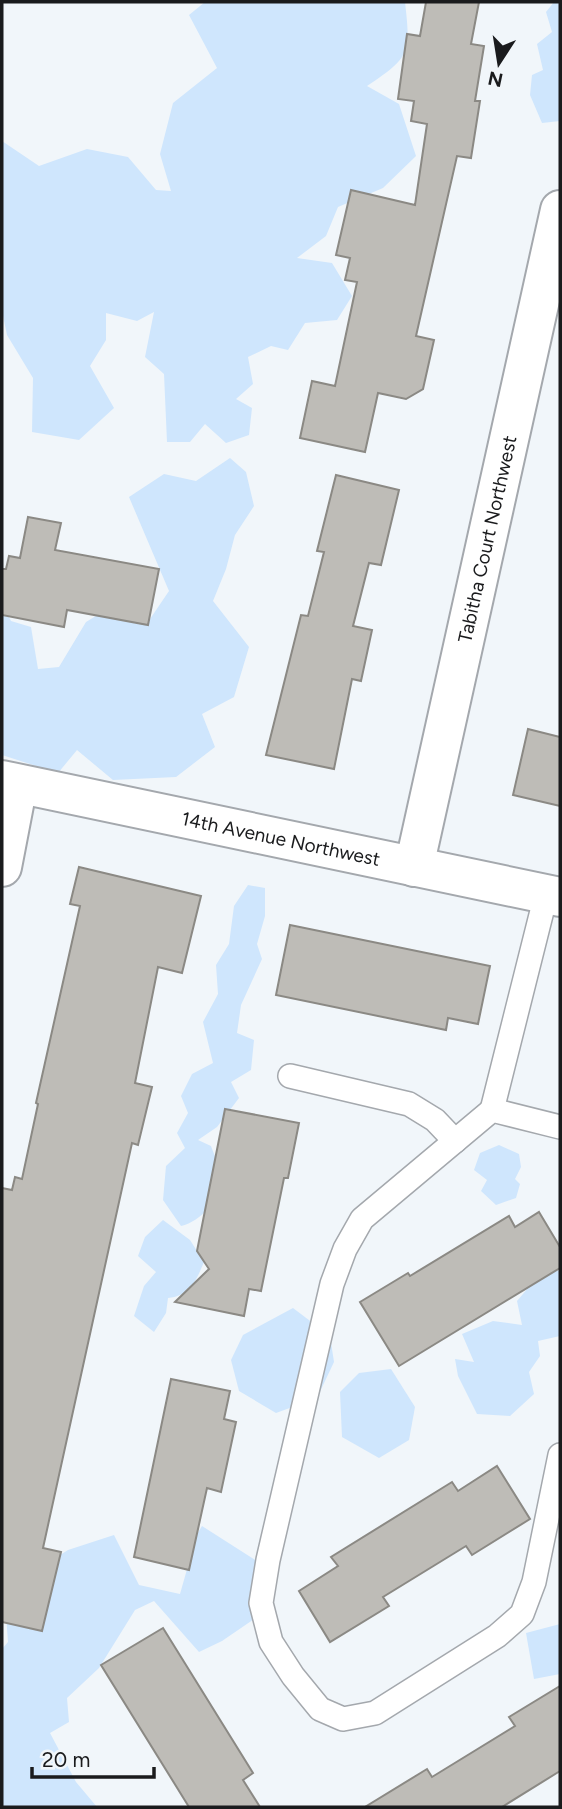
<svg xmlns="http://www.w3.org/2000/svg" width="562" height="1809" font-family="Figtree,sans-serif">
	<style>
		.green { fill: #cfe6fd }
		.building { fill: #bebcb7; stroke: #8b8984; stroke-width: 2 }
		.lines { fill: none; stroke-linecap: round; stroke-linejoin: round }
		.lane-casing { stroke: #a4a8ad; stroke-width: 26 }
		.street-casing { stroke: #a4a8ad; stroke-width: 42 }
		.secondary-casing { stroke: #a4a8ad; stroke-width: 42 }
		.lane { stroke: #fff; stroke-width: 23 }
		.street { stroke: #fff; stroke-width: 38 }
		.secondary { stroke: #fff; stroke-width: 38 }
		.labels { text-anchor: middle; stroke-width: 5; stroke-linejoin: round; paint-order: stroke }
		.street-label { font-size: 19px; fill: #1a1b1d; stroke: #f1f6fa }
	</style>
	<rect width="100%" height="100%" fill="#f1f6fa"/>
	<g class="green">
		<path d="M 205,2 L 405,2 C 411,54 410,57 367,86 L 399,104 L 416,156 L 383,188 L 338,207 L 326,236 L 297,258 L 332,263 L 352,296 L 337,320 L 305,323 L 288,350 L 271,346 L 248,357 L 253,384 L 236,399 L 252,408 L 249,435 L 226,443 L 205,424 L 190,442 L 167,442 L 164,374 L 145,357 L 154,312 L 137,321 L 106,313 L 106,340 L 90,366 L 114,408 L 79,440 L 32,432 L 33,378 L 7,335 L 2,311 L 2,141 L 39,166 L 87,149 L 128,157 L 156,190 L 171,191 L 160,154 L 173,103 L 217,68 L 189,15 Z"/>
		<polygon points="554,2 560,2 560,121 542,123 530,95 532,75 543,70 537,44 552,32 546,12"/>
		<polygon points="230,458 246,472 254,506 235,535 226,569 213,601 249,647 234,697 202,714 215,747 176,777 113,780 77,750 58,773 2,755 2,603 11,621 31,627 38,669 59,667 86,622 109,608 148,622 169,591 129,497 164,474 196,481"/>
		<path d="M 248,885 L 265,888 L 265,916 L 257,944 L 262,959 L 241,1005 L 237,1033 L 254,1040 L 251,1070 L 231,1082 L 239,1098 L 217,1127 L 198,1140 L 211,1146 C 214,1155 221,1168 220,1178 C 219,1200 202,1221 181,1226 L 163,1200 L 166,1166 L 185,1148 L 177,1133 L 188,1113 L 181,1096 L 192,1074 L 213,1063 L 203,1022 L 218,994 L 216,965 L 229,944 L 234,906 Z"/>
		<polygon points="499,1145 519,1154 521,1167 515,1179 520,1184 516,1198 496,1205 481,1191 487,1180 474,1170 480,1153"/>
		<path d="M 163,1220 L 190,1240 L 204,1262 C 196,1281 190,1296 168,1298 L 166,1313 L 154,1332 L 134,1316 L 144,1286 L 156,1272 L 138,1256 L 145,1237 Z"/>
		<polygon points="545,1268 560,1271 560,1336 538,1341 540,1356 529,1372 534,1394 510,1416 477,1414 458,1376 455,1359 474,1362 462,1334 493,1321 522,1325 517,1301"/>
		<polygon points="293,1308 330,1336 334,1362 317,1398 276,1413 239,1391 231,1360 243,1335"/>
		<polygon points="391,1369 415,1407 409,1440 379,1458 342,1437 340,1392 359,1373"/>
		<polygon points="202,1526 266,1567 266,1611 222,1641 199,1652 154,1601 135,1610 99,1668 67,1698 69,1722 50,1733 76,1782 97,1807 2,1807 2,1649 8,1642 6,1615 35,1571 68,1550 114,1535 139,1585 180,1594 197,1534"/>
		<polygon points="560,1624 560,1674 534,1679 526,1633"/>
	</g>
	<g class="building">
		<polygon points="426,2 479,2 471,44 484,46 475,101 480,101 471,158 457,156 416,336 434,340 423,389 406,399 378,393 365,452 300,438 312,381 335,386 357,282 345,280 350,258 336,255 351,190 415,205 427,124 411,121 414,101 398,99 407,34 420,36"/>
		<polygon points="336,475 399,490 381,565 369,563 353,626 372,630 361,681 352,679 334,769 266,755 301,615 308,616 324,552 317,551"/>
		<polygon points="28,517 61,523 55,550 159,569 148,625 67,610 64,627 2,615 2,569 6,569 9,556 20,558"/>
		<polygon points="528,729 560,737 560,806 513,795"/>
		<polygon points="79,867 201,896 182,973 158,967 135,1083 152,1087 138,1145 132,1143 43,1548 61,1552 42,1631 2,1622 2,1188 12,1190 15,1177 22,1179 38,1104 36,1103 80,906 70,904"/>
		<polygon points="290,925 490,966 478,1024 448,1018 446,1030 276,995"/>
		<polygon points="225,1109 299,1123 288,1178 284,1178 261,1291 249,1289 244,1316 175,1302 209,1269 197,1251"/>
		<polygon points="539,1212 560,1247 560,1268 399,1366 360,1302 408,1273 410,1276 509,1216 515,1227"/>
		<polygon points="171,1379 230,1391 224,1419 236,1422 221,1492 207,1488 189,1570 134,1557"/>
		<polygon points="497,1466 530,1519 472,1555 466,1546 383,1597 389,1606 330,1642 299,1591 338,1566 331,1557 452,1482 458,1491"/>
		<polygon points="163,1628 253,1773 243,1780 260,1807 189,1807 101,1665"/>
		<polygon points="560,1686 560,1771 502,1807 365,1807 427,1769 432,1777 515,1726 509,1717"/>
	</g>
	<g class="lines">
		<g class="lane-casing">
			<g id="lane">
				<polyline points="290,1076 409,1104 435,1120 455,1141"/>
				<polyline points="492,1110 546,895"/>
				<polyline points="560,1127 492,1110 362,1219 345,1249 332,1284 268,1560 261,1603 271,1642 293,1676 320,1709 343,1719 375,1713 497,1636 522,1614 534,1582 560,1455"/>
			</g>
		</g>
		<g class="street-casing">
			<g id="street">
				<polyline points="2,867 18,784"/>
				<path id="s1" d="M 414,867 L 560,210"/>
			</g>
		</g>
		<g class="secondary-casing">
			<g id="secondary">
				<path id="s2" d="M 2,780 L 560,897"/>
			</g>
		</g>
		<use href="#lane" class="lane"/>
		<use href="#street" class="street"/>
		<use href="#secondary" class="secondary"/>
	</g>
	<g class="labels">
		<g class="street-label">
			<text dy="7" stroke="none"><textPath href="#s1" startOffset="336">Tabitha Court Northwest</textPath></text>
			<text dy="7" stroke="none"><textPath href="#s2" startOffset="285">14th Avenue Northwest</textPath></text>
		</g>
	</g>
	<rect width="562" height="1809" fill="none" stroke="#1a1b1d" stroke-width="7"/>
	<g transform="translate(499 63) rotate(192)" stroke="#f1f6fa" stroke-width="5" paint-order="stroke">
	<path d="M0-5L12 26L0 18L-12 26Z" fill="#1a1b1d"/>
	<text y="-10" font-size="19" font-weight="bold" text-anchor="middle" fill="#1a1b1d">N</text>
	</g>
	<path d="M32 1767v10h122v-10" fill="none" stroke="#1a1b1d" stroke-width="3.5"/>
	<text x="42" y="1767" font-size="21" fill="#1a1b1d" stroke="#f1f6fa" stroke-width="5" paint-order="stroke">20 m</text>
</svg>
